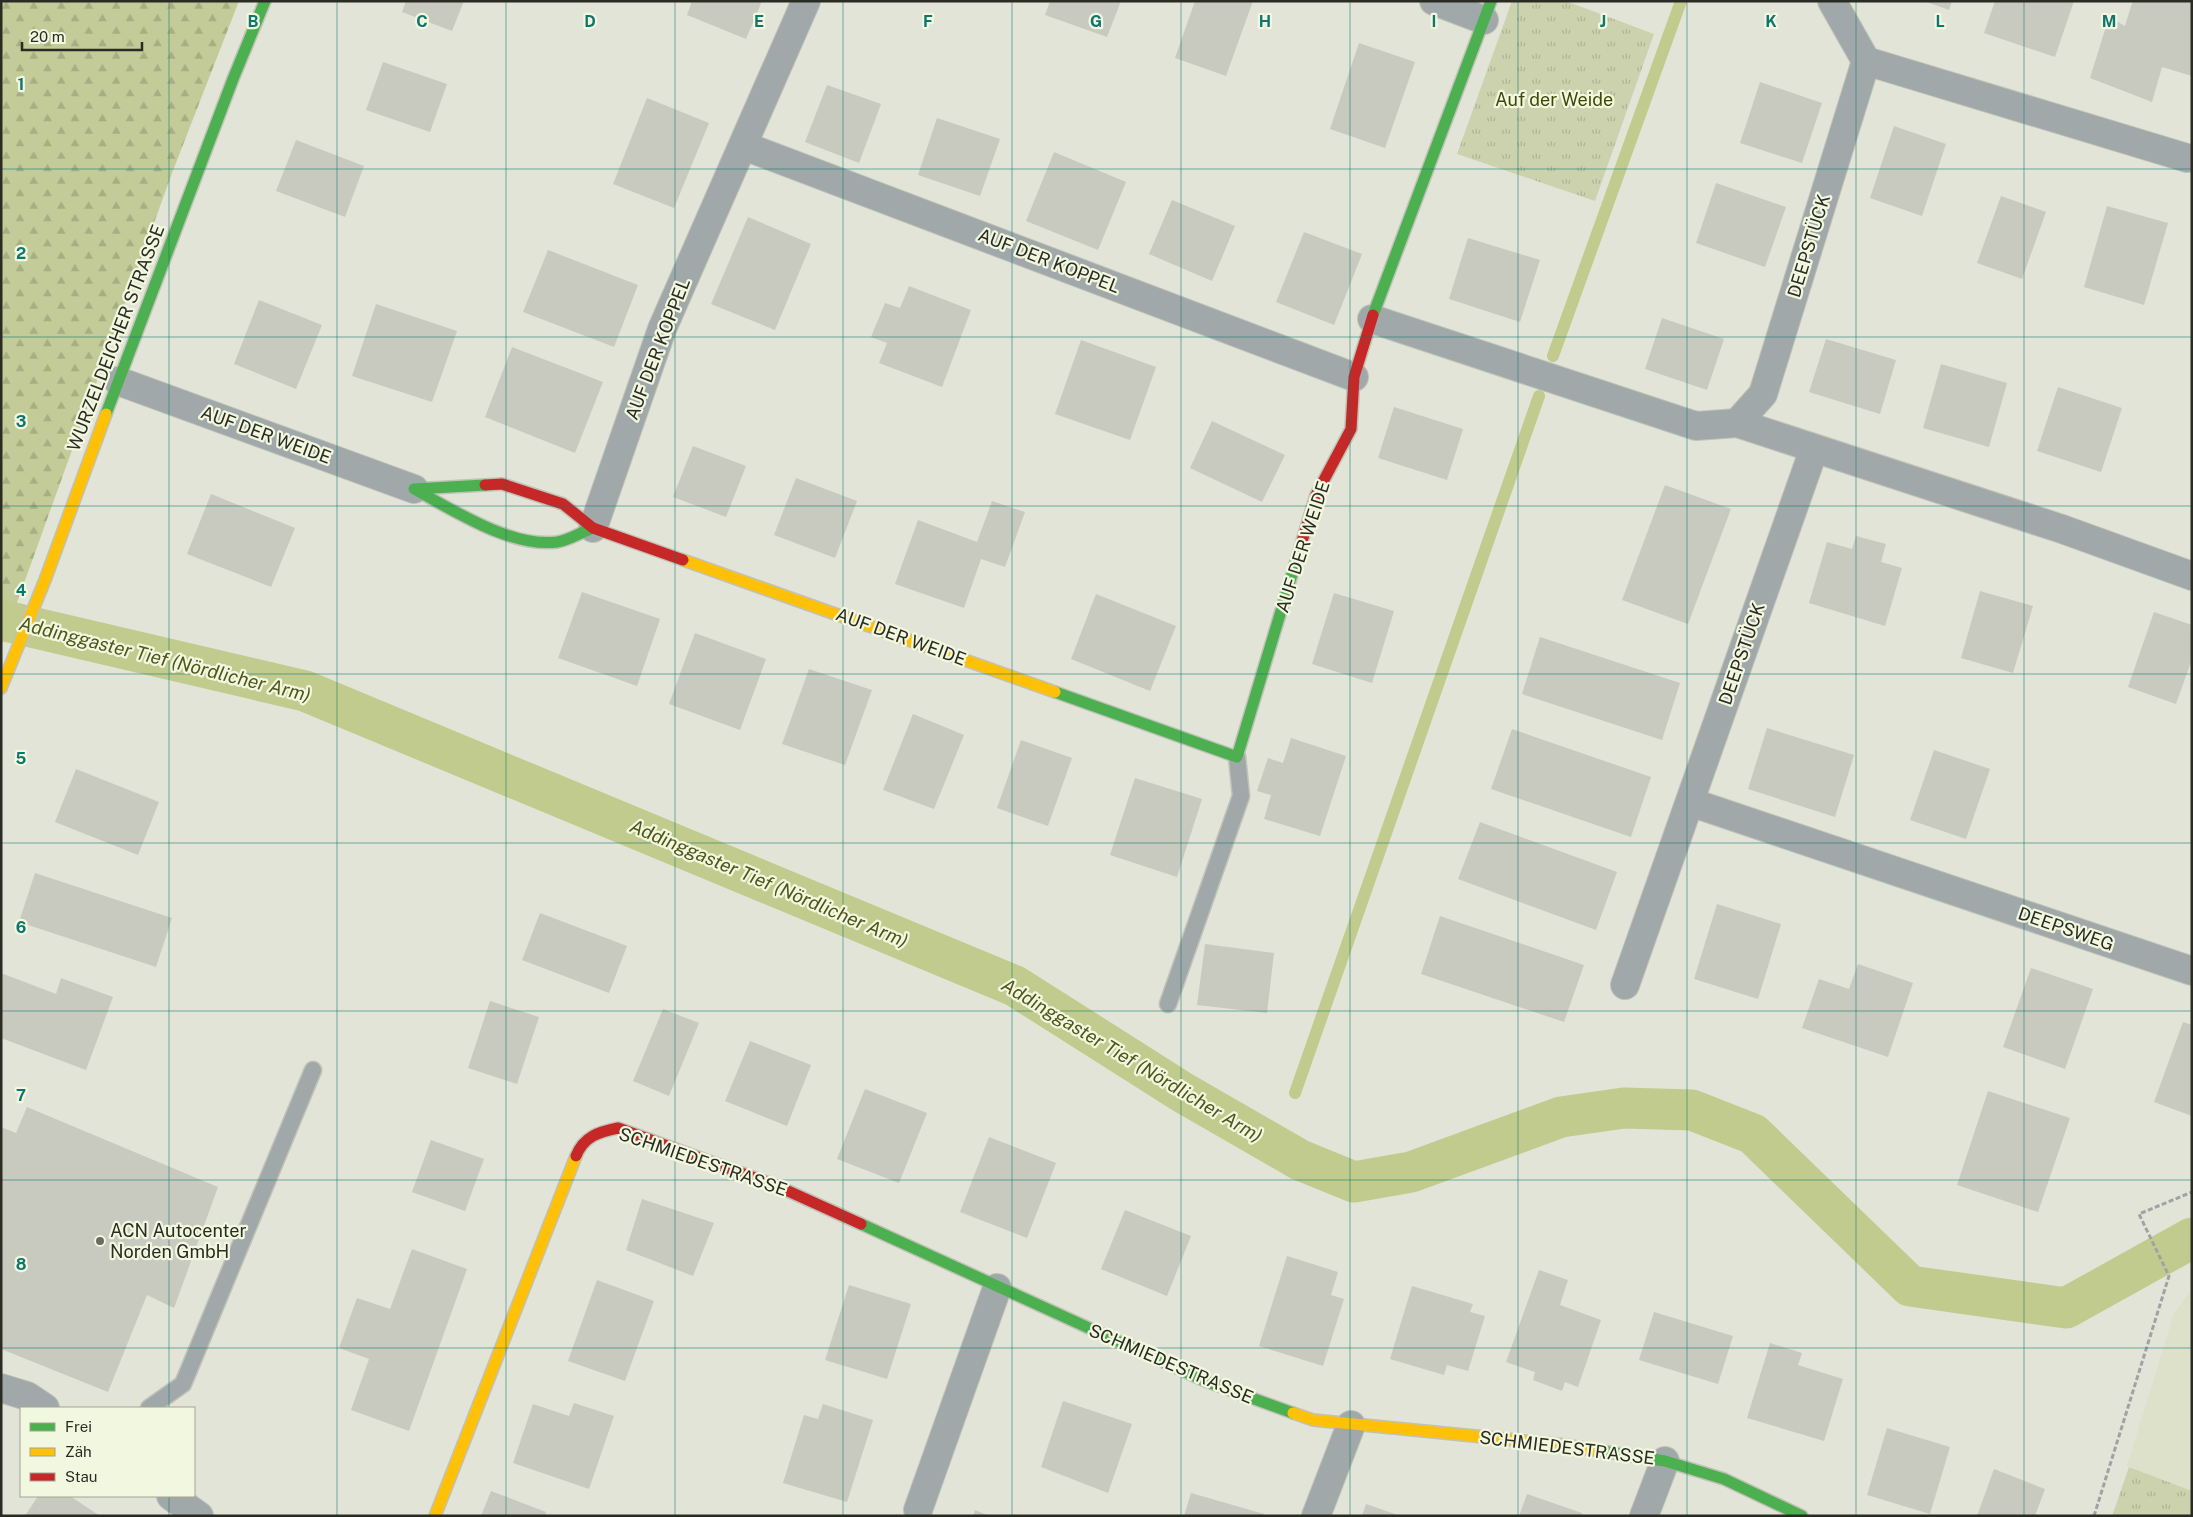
<svg xmlns="http://www.w3.org/2000/svg" width="2193" height="1517" font-family="'Public Sans',sans-serif">
	<style>
		.built { fill: #dde1ca }
		.grass { fill: url(#grass-tufts) }
		.forest { fill: url(#forest-firs) }
		.lines { fill: none; stroke-linecap: round; stroke-linejoin: round }
		.stream { stroke: #c1cb8d; stroke-width: 12 }
		.canal { stroke: #c1cb8d; stroke-width: 41 }
		.building { fill: #c8cabf }
		.lane-casing { stroke: #c0c2b7; stroke-width: 19 }
		.street-casing { stroke: #c0c2b7; stroke-width: 30 }
		.fast-casing { stroke: #c0c2b7; stroke-width: 14 }
		.slow-casing { stroke: #c0c2b7; stroke-width: 14 }
		.jam-casing { stroke: #c0c2b7; stroke-width: 14 }
		.path { stroke: #9fa3a5; stroke-width: 3; stroke-dasharray: 5 2.5; stroke-linecap: butt }
		.lane { stroke: #a1a8aa; stroke-width: 16 }
		.street { stroke: #a1a8aa; stroke-width: 28 }
		.fast { stroke: #4caf50; stroke-width: 11 }
		.slow { stroke: #ffc107; stroke-width: 11 }
		.jam { stroke: #c62828; stroke-width: 11 }
		.grid { fill: none; stroke: #0f766e; stroke-width: 1; stroke-opacity: 0.55 }
		.poi-dot { fill: #6a6c62; stroke: #f2f7df; stroke-width: 2 }
		.labels { text-anchor: middle; stroke-width: 4.5; stroke-linejoin: round; paint-order: stroke }
		.park-label { font-size: 18px; fill: #3f4604; stroke: #f2f7df }
		.street-label { font-size: 18px; fill: #2a2b23; stroke: #f2f7df }
		.poi-label { font-size: 18px; fill: #2a2b23; stroke: #f2f7df; text-anchor: start }
		.water-label { font-size: 19px; font-style: italic; fill: #4f561a; stroke: #f2f7df }
		.grid-label { font-size: 16px; text-anchor: middle; font-weight: bold; fill: #0f766e; stroke: #f2f7df; stroke-width: 4.5; stroke-linejoin: round; paint-order: stroke }
	</style>
	<defs>
		<pattern id="grass-tufts" width="24" height="20" patternUnits="userSpaceOnUse" patternTransform="scale(1.25)"><rect width="24" height="20" fill="#cdd2ae"/><path d="M3 7l-1-3M5 7V3M7 7l1-3M15 17l-1-3M17 17v-4M19 17l1-3" fill="none" stroke="#b0b495"/></pattern>
		<pattern id="forest-firs" width="22" height="20" patternUnits="userSpaceOnUse" patternTransform="scale(1.25)"><rect width="22" height="20" fill="#c3cb98"/><path d="M5 1l3.5 6h-7zM16 11l3.5 6h-7z" fill="#a8ae83"/></pattern>
	</defs>
	<rect width="100%" height="100%" fill="#e2e4d7"/>
	<polygon class="built" points="2192,1289 2192,1491 2127,1466 2174,1313"/>
	<g class="grass">
		<polygon points="1512,1 1566,1 1654,34 1595,201 1457,154"/>
		<polygon points="2129,1467 2192,1491 2192,1516 2112,1516"/>
	</g>
	<polygon class="forest" points="1,1 239,1 172,173 1,647"/>
	<g class="lines">
		<g class="stream">
			<polyline points="1553,356 1681,1"/>
			<polyline points="1295,1093 1539,396"/>
		</g>
		<polyline class="canal" points="1,620 305,691 1015,986 1182,1092 1300,1160 1354,1182 1411,1172 1561,1117 1624,1108 1692,1110 1753,1134 1910,1286 2066,1308 2192,1238"/>
	</g>
	<g class="building">
		<polygon points="406,1 464,1 452,31 402,12"/>
		<polygon points="692,1 762,1 746,39 687,15"/>
		<polygon points="1050,1 1121,1 1107,37 1045,15"/>
		<polygon points="1195,1 1253,1 1226,76 1175,58"/>
		<polygon points="1924,1 1952,1 1949,10"/>
		<polygon points="1995,1 2074,1 2055,57 1984,33"/>
		<polygon points="2136,1 2192,1 2192,76 2162,67 2152,102 2090,78 2109,17 2125,26 2132,3"/>
		<polygon points="1359,43 1415,62 1385,148 1330,129"/>
		<polygon points="383,62 447,84 430,132 366,110"/>
		<polygon points="1760,82 1822,103 1802,163 1740,143"/>
		<polygon points="827,85 881,104 859,163 805,142"/>
		<polygon points="647,98 709,123 674,208 613,184"/>
		<polygon points="937,118 1000,139 980,196 918,175"/>
		<polygon points="1894,126 1946,144 1922,216 1870,198"/>
		<polygon points="296,140 364,166 345,217 276,191"/>
		<polygon points="1054,152 1126,182 1098,250 1026,221"/>
		<polygon points="1716,183 1786,207 1765,267 1696,243"/>
		<polygon points="2001,196 2046,212 2022,279 1977,263"/>
		<polygon points="1172,200 1235,226 1212,281 1149,254"/>
		<polygon points="2107,206 2168,223 2144,305 2084,287"/>
		<polygon points="748,217 811,244 775,330 711,304"/>
		<polygon points="1304,232 1362,254 1334,325 1276,302"/>
		<polygon points="1468,238 1540,260 1520,322 1449,299"/>
		<polygon points="548,250 638,285 614,347 523,312"/>
		<polygon points="909,286 971,310 942,387 879,363 887,343 871,337 885,303 900,308"/>
		<polygon points="259,300 322,325 296,389 234,364"/>
		<polygon points="376,304 457,331 432,402 352,376"/>
		<polygon points="1662,318 1724,339 1707,390 1645,369"/>
		<polygon points="1826,339 1896,360 1880,414 1809,392"/>
		<polygon points="1081,340 1156,367 1130,440 1055,414"/>
		<polygon points="512,347 603,382 575,453 485,417"/>
		<polygon points="1941,364 2007,383 1989,447 1923,428"/>
		<polygon points="2058,387 2122,408 2101,472 2037,451"/>
		<polygon points="1394,407 1463,429 1447,480 1378,458"/>
		<polygon points="1212,421 1285,455 1262,502 1190,468"/>
		<polygon points="693,446 746,466 726,517 673,497"/>
		<polygon points="796,478 857,501 835,558 774,535"/>
		<polygon points="1665,485 1731,509 1688,624 1622,600"/>
		<polygon points="211,494 295,528 271,587 187,554"/>
		<polygon points="992,501 1025,512 1005,567 981,559 964,608 895,584 918,520 977,542"/>
		<polygon points="1856,536 1886,544 1881,562 1902,568 1885,626 1809,603 1827,542 1852,549"/>
		<polygon points="1980,591 2033,606 2013,673 1961,658"/>
		<polygon points="582,592 660,619 637,686 558,658"/>
		<polygon points="1334,593 1394,611 1372,683 1312,664"/>
		<polygon points="1096,594 1176,626 1150,691 1071,659"/>
		<polygon points="2154,612 2192,625 2192,659 2176,704 2128,687"/>
		<polygon points="695,633 766,659 740,730 669,704"/>
		<polygon points="1540,637 1680,683 1662,740 1522,694"/>
		<polygon points="809,669 872,690 845,765 782,744"/>
		<polygon points="913,714 964,735 934,809 883,790"/>
		<polygon points="1767,728 1854,755 1835,817 1748,789"/>
		<polygon points="1512,729 1651,777 1631,837 1491,789"/>
		<polygon points="1291,738 1346,756 1320,836 1264,819 1271,795 1257,791 1268,758 1283,763"/>
		<polygon points="1021,740 1072,758 1048,826 997,808"/>
		<polygon points="1934,750 1990,769 1966,839 1910,820"/>
		<polygon points="76,769 159,802 138,855 55,822"/>
		<polygon points="1135,778 1202,799 1177,877 1110,855"/>
		<polygon points="1480,822 1617,872 1596,930 1458,879"/>
		<polygon points="35,873 172,918 156,967 19,922"/>
		<polygon points="1717,904 1781,924 1758,999 1694,979"/>
		<polygon points="540,913 627,946 609,993 522,960"/>
		<polygon points="1440,916 1584,965 1564,1022 1421,974"/>
		<polygon points="1205,944 1274,953 1267,1013 1197,1005"/>
		<polygon points="1858,964 1913,983 1888,1057 1802,1028 1819,979 1849,989"/>
		<polygon points="2031,968 2093,989 2065,1069 2003,1047"/>
		<polygon points="1,973 56,994 61,978 113,997 86,1070 1,1038"/>
		<polygon points="490,1001 539,1017 517,1084 468,1068"/>
		<polygon points="663,1009 699,1023 669,1096 633,1081"/>
		<polygon points="2183,1022 2192,1025 2192,1116 2154,1102"/>
		<polygon points="750,1041 811,1065 787,1126 725,1101"/>
		<polygon points="865,1089 927,1113 899,1183 837,1159"/>
		<polygon points="1988,1091 2070,1118 2038,1212 1957,1185"/>
		<polygon points="27,1107 218,1187 174,1308 147,1295 108,1392 1,1349 1,1127 16,1133"/>
		<polygon points="989,1137 1056,1163 1027,1238 960,1212"/>
		<polygon points="431,1140 484,1159 465,1211 412,1192"/>
		<polygon points="642,1199 714,1223 693,1276 626,1250"/>
		<polygon points="1125,1210 1191,1236 1167,1296 1101,1269"/>
		<polygon points="412,1249 467,1269 409,1431 351,1410 369,1359 339,1348 357,1298 390,1309"/>
		<polygon points="1287,1256 1338,1272 1331,1295 1344,1299 1323,1366 1259,1346"/>
		<polygon points="1539,1270 1568,1280 1560,1305 1601,1320 1578,1387 1565,1382 1562,1391 1533,1380 1535,1372 1506,1362"/>
		<polygon points="597,1280 654,1301 625,1381 568,1361"/>
		<polygon points="849,1285 911,1304 887,1379 825,1360"/>
		<polygon points="1412,1286 1473,1304 1470,1312 1485,1316 1468,1371 1447,1365 1444,1375 1390,1359"/>
		<polygon points="1654,1312 1733,1336 1718,1384 1639,1360"/>
		<polygon points="1770,1343 1802,1353 1798,1365 1843,1379 1824,1441 1747,1418"/>
		<polygon points="1063,1401 1132,1424 1108,1493 1041,1467"/>
		<polygon points="574,1403 614,1416 589,1489 513,1463 533,1404 569,1416"/>
		<polygon points="823,1404 873,1420 847,1502 783,1483 804,1415 818,1419"/>
		<polygon points="1887,1428 1950,1447 1930,1514 1867,1495"/>
		<polygon points="1994,1469 2045,1489 2035,1516 1977,1516"/>
		<polygon points="491,1491 546,1512 545,1516 481,1516"/>
		<polygon points="1191,1493 1264,1514 1263,1516 1184,1516"/>
		<polygon points="1527,1494 1582,1513 1581,1516 1519,1516"/>
		<polygon points="38,1496 70,1496 100,1516 25,1516"/>
		<polygon points="1366,1504 1398,1515 1398,1516 1362,1516"/>
		<polygon points="975,1510 989,1516 973,1516"/>
	</g>
	<g class="lines">
		<g class="lane-casing">
			<g id="lane">
				<polyline points="1168,1004 1241,796 1237,757"/>
				<polyline points="149,1408 183,1384 313,1070"/>
			</g>
		</g>
		<g class="street-casing">
			<g id="street">
				<polyline points="1434,1 1484,20"/>
				<polyline points="1866,61 2187,158"/>
				<polyline points="744,146 1354,377"/>
				<polyline points="1372,319 1696,426 1737,423 1763,394 1866,61 1832,1"/>
				<polyline points="118,381 414,489"/>
				<polyline points="1737,423 2062,529 2192,576"/>
				<polyline points="593,528 662,329 806,1"/>
				<polyline points="1690,802 2192,971"/>
				<polyline points="1625,985 1814,449"/>
				<polyline points="1,1388 27,1396 45,1408"/>
				<polyline points="171,1496 199,1516"/>
				<polyline points="918,1510 997,1288"/>
				<polyline points="1316,1516 1351,1425"/>
				<polyline points="1644,1516 1665,1461"/>
			</g>
		</g>
		<g class="fast-casing">
			<g id="fast">
				<polyline points="1373,315 1491,1"/>
				<polyline points="106,414 233,79 265,1"/>
				<path d="M 485,485 L 414,489 C 453,510 511,548 557,542 C 570,540 581,532 593,528"/>
				<polyline points="1055,692 1237,757 1300,548"/>
				<polyline points="861,1224 1205,1381 1293,1413"/>
				<polyline points="1595,1450 1665,1461 1724,1479 1802,1516"/>
			</g>
		</g>
		<g class="slow-casing">
			<g id="slow">
				<polyline points="683,560 1055,692"/>
				<polyline points="1,688 45,580 106,414"/>
				<polyline points="1293,1413 1313,1420 1565,1445 1595,1450"/>
				<polyline points="435,1516 576,1156"/>
			</g>
		</g>
		<g class="jam-casing">
			<g id="jam">
				<polyline points="485,485 502,484 563,504 593,528 683,560"/>
				<polyline points="1300,548 1316,495 1351,429 1354,377 1373,315"/>
				<path d="M 576,1156 C 584,1136 599,1132 618,1128 L 777,1186 L 861,1224"/>
			</g>
		</g>
		<polyline class="path" points="2094,1516 2169,1276 2139,1214 2192,1192"/>
		<use href="#lane" class="lane"/>
		<use href="#street" class="street"/>
		<use href="#fast" class="fast"/>
		<use href="#slow" class="slow"/>
		<use href="#jam" class="jam"/>
	</g>
	<path class="grid" d="M 169,1 L 169,1408M 337,1 L 337,1516M 506,1 L 506,1516M 675,1 L 675,1516M 843,1 L 843,1516M 1012,1 L 1012,1516M 1181,1 L 1181,1516M 1350,1 L 1350,1516M 1518,1 L 1518,1516M 1687,1 L 1687,1516M 1856,1 L 1856,1516M 2024,1 L 2024,1516M 1,169 L 2192,169M 1,337 L 2192,337M 1,506 L 2192,506M 1,674 L 2192,674M 1,843 L 2192,843M 1,1011 L 2192,1011M 1,1180 L 2192,1180M 1,1348 L 2192,1348M 169,1496 L 169,1516"/>
	<circle class="poi-dot" cx="100" cy="1241" r="5"/>
	<g class="labels">
		<g class="park-label">
			<text x="1554" y="106">Auf der Weide</text>
		</g>
		<g class="street-label">
			<text transform="translate(1809 246) rotate(-73)" y="6">DEEPSTÜCK</text>
			<text transform="translate(1049 261) rotate(21)" y="6">AUF DER KOPPEL</text>
			<text transform="translate(116 338) rotate(-69)" y="6">WURZELDEICHER STRASSE</text>
			<text transform="translate(658 349) rotate(-69)" y="6">AUF DER KOPPEL</text>
			<text transform="translate(266 435) rotate(20)" y="6">AUF DER WEIDE</text>
			<text transform="translate(1303 547) rotate(-72)" y="6">AUF DER WEIDE</text>
			<text transform="translate(901 637) rotate(20)" y="6">AUF DER WEIDE</text>
			<text transform="translate(1742 654) rotate(-71)" y="6">DEEPSTÜCK</text>
			<text transform="translate(2066 929) rotate(19)" y="6">DEEPSWEG</text>
			<text transform="translate(703 1162) rotate(19)" y="6">SCHMIEDESTRASSE</text>
			<text transform="translate(1171 1364) rotate(23)" y="6">SCHMIEDESTRASSE</text>
			<text transform="translate(1567 1448) rotate(7)" y="6">SCHMIEDESTRASSE</text>
		</g>
		<g class="poi-label">
			<text x="110" y="1237">ACN Autocenter<tspan x="110" dy="21">Norden GmbH</tspan></text>
		</g>
		<g class="water-label">
			<text transform="translate(165 659) rotate(14)" y="7">Addinggaster Tief (Nördlicher Arm)</text>
			<text transform="translate(769 883) rotate(23)" y="7">Addinggaster Tief (Nördlicher Arm)</text>
			<text transform="translate(1132 1060) rotate(31)" y="7">Addinggaster Tief (Nördlicher Arm)</text>
		</g>
	</g>
	<g class="grid-label">
		<text x="253" y="27">B</text>
		<text x="422" y="27">C</text>
		<text x="590" y="27">D</text>
		<text x="759" y="27">E</text>
		<text x="928" y="27">F</text>
		<text x="1096" y="27">G</text>
		<text x="1265" y="27">H</text>
		<text x="1434" y="27">I</text>
		<text x="1603" y="27">J</text>
		<text x="1771" y="27">K</text>
		<text x="1940" y="27">L</text>
		<text x="2109" y="27">M</text>
		<text x="21" y="90">1</text>
		<text x="21" y="259">2</text>
		<text x="21" y="427">3</text>
		<text x="21" y="596">4</text>
		<text x="21" y="764">5</text>
		<text x="21" y="933">6</text>
		<text x="21" y="1101">7</text>
		<text x="21" y="1270">8</text>
	</g>
	<rect width="2193" height="1517" fill="none" stroke="#2a2b23" stroke-width="5"/>
	<rect x="20" y="1407" width="175" height="90" fill="#f2f7df" stroke="#a2a594"/>
	<rect x="30" y="1423" width="25" height="8" fill="#4caf50" stroke="#a2a594"/>
	<text x="65" y="1432" font-size="15" fill="#2a2b23">Frei</text>
	<rect x="30" y="1448" width="25" height="8" fill="#ffc107" stroke="#a2a594"/>
	<text x="65" y="1457" font-size="15" fill="#2a2b23">Zäh</text>
	<rect x="30" y="1473" width="25" height="8" fill="#c62828" stroke="#a2a594"/>
	<text x="65" y="1482" font-size="15" fill="#2a2b23">Stau</text>
	<path d="M22 42v8h120v-8" fill="none" stroke="#2a2b23" stroke-width="2.5"/>
	<text x="30" y="42" font-size="15" fill="#2a2b23" stroke="#f2f7df" stroke-width="4" paint-order="stroke">20 m</text>
</svg>
